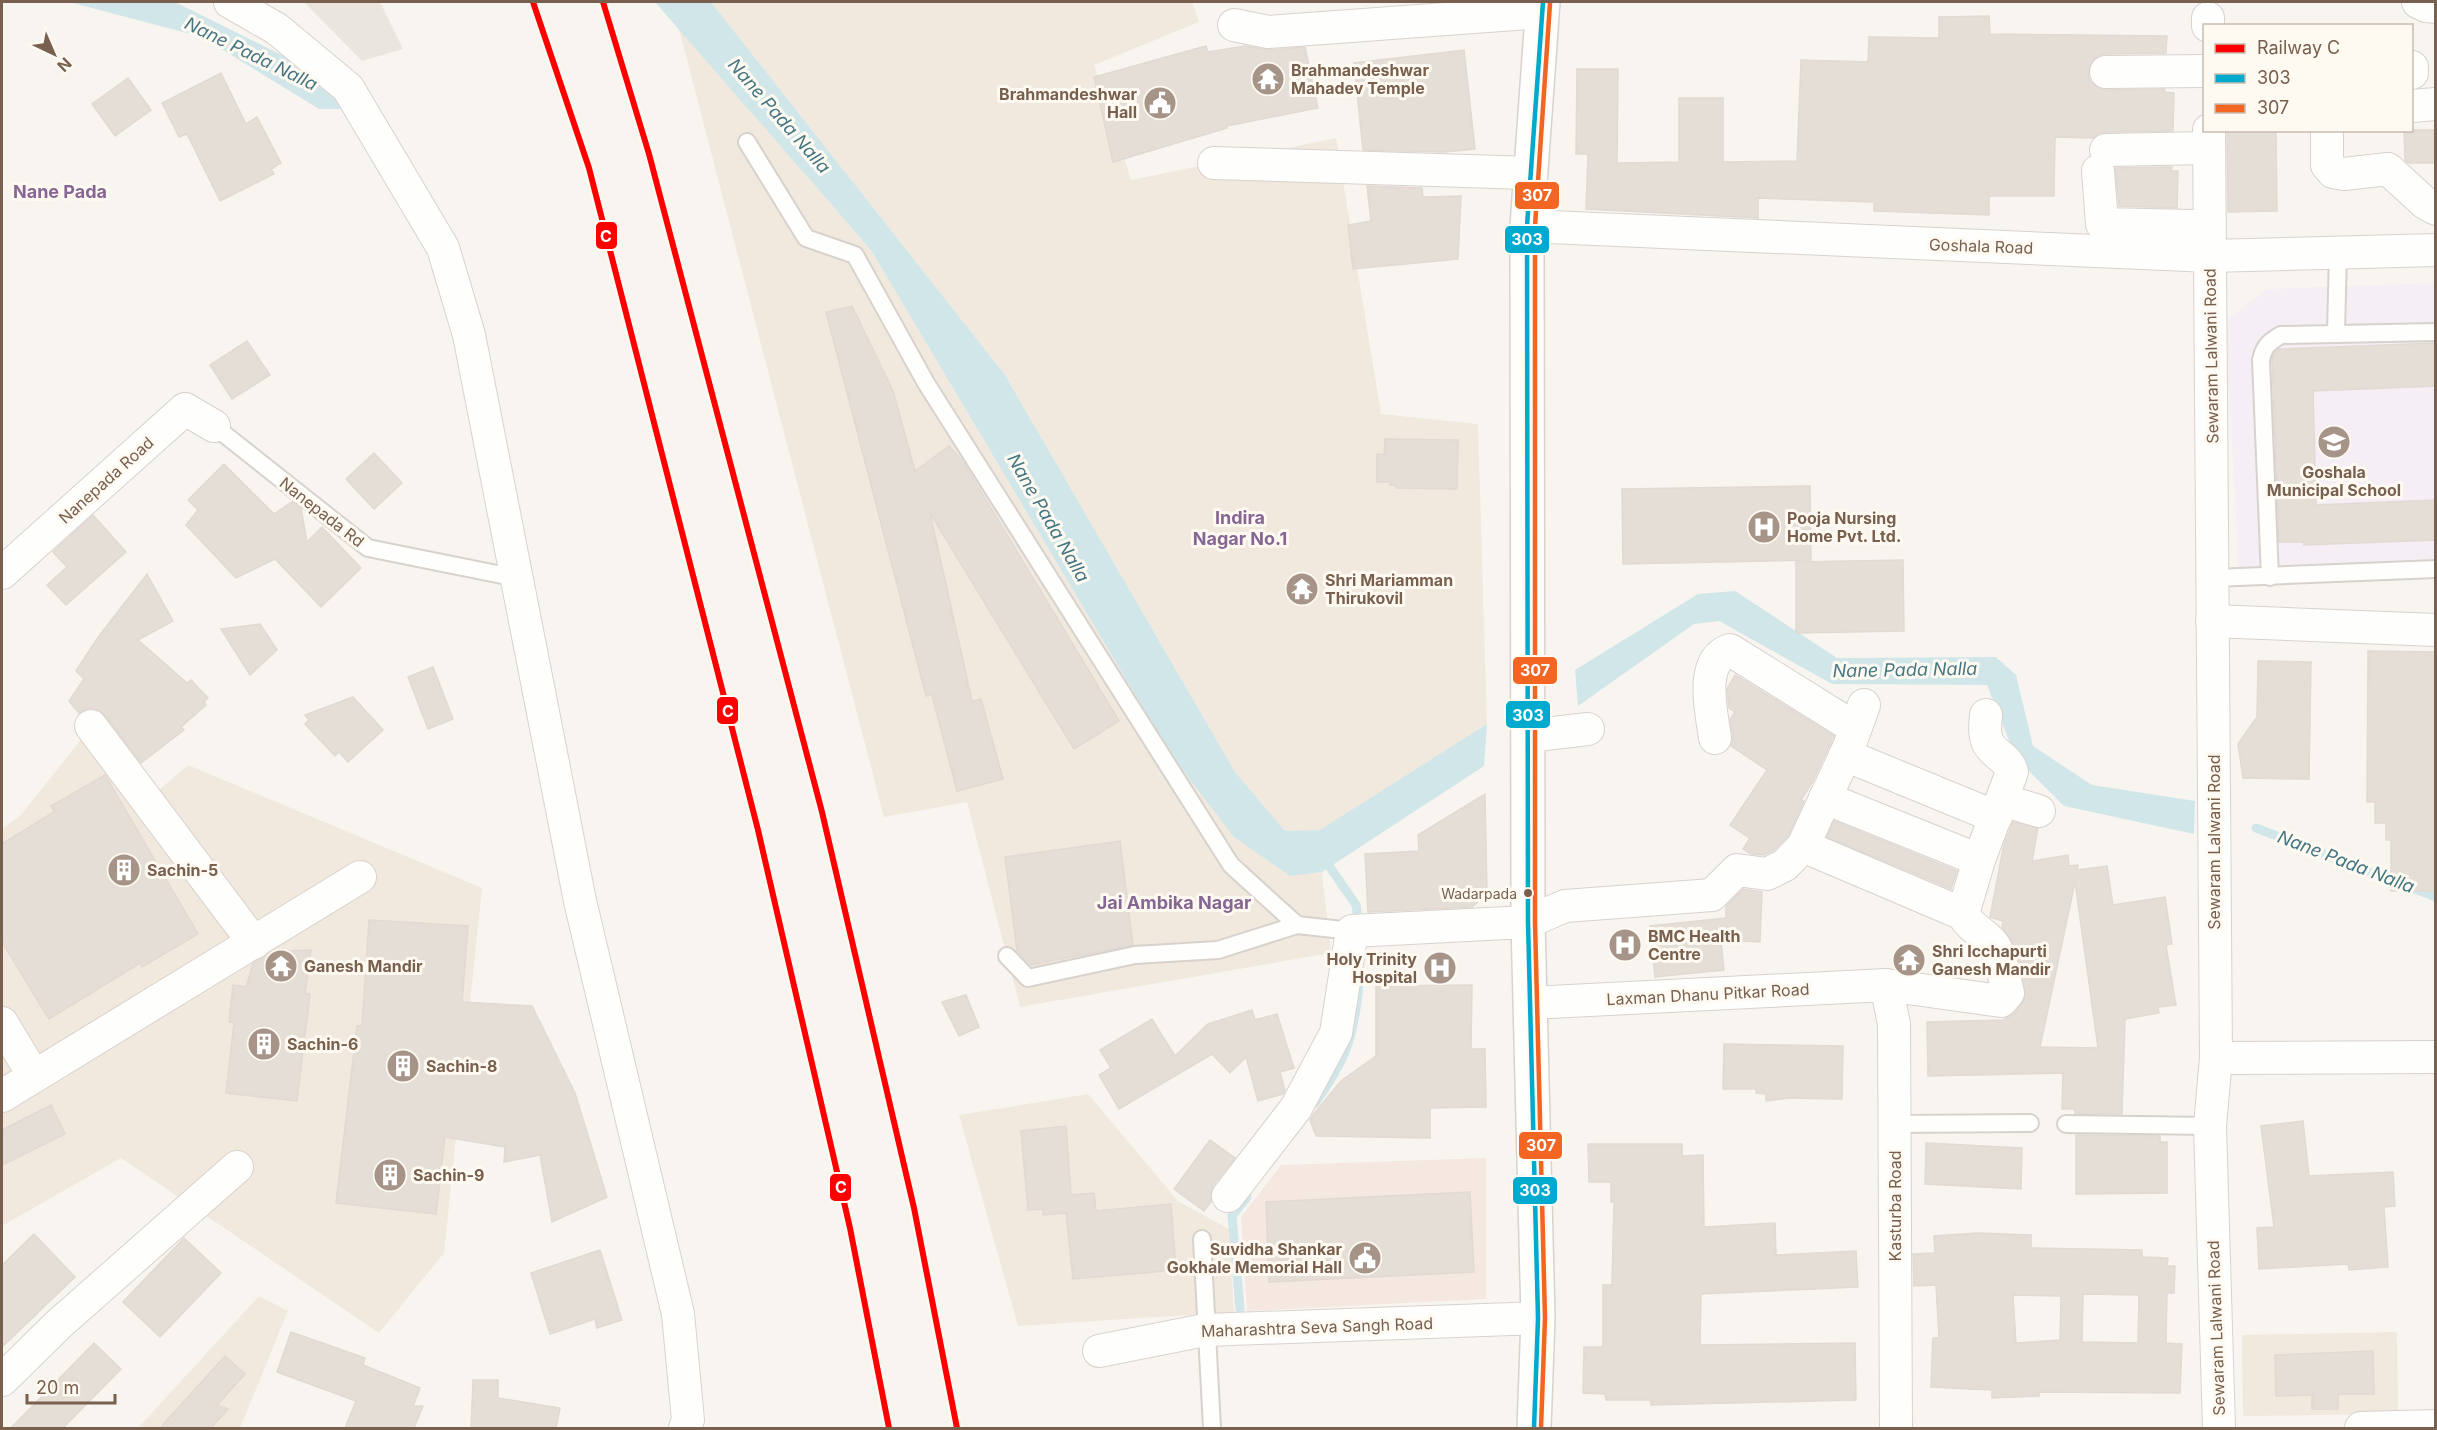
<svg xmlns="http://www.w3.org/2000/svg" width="2437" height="1430" font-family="Inter,sans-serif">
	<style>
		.residential { fill: #f1e8de }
		.commercial { fill: #f5e8e1 }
		.industrial { fill: #ebe5e0 }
		.education { fill: #f5eef5 }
		.water { fill: #d1e6e9 }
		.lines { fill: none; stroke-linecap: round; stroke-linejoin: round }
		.stream { stroke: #d1e6e9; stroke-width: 9 }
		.building { fill: #e5ded7; stroke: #e1d9d2; stroke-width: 1.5; fill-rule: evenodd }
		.service-casing { stroke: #d8d2cd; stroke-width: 20 }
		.minor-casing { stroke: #d8d2cd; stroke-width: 34 }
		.tertiary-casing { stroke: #d8d2cd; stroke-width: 36 }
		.service { stroke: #fefefd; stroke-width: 16 }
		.minor { stroke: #fefefd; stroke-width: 32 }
		.tertiary { stroke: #fefefd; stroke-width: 33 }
		.bus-1-casing { stroke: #fefaf2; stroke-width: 9 }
		.bus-2-casing { stroke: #fefaf2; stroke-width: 9 }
		.bus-1 { stroke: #00a9ce; stroke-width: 4.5 }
		.bus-2 { stroke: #f26522; stroke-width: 4.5 }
		.rail-1-casing { stroke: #fefaf2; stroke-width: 10 }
		.rail-1 { stroke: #f00; stroke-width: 6 }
		.bus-dot { fill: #785f4e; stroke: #fefaf2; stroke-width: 2 }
		.labels { text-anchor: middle; stroke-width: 6; stroke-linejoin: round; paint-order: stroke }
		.bus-label { font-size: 14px; fill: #785f4e; stroke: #fefaf2; text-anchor: end }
		.poi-label { font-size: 16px; font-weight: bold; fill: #785f4e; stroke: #fefaf2; text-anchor: start }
		.street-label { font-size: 16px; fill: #785f4e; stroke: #fefaf2 }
		.water-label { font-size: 18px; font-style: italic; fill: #457683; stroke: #fefaf2 }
		.neighbourhood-label { font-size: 18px; font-weight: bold; fill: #866693; stroke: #fefaf2 }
		.line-badge { stroke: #fefaf2; stroke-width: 2 }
		.badge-label { font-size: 16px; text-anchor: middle; font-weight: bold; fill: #fff }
	</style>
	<rect width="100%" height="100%" fill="#f8f5f0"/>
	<g class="residential">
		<polygon points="711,2 1192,2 1199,22 1094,65 1131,180 1336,138 1381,414 1478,424 1487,724 1320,831 1285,831 1235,772 1005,375"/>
		<polygon points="679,29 871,250 1171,755 1235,837 1290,876 1322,872 1331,953 1020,1007 967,802 884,817"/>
		<polygon points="83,737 152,796 188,765 482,888 444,1253 379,1333 121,1158 2,1226 2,829 20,816"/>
		<polygon points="1088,1094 1178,1201 1229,1229 1234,1312 1018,1326 959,1115"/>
		<polygon points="259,1296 288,1311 240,1428 138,1428"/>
		<polygon points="2397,1332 2398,1414 2243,1416 2242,1335"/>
	</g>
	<polygon class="commercial" points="1486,1158 1486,1299 1247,1311 1241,1217 1281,1165"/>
	<polygon class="industrial" points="304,2 380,2 403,49 362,61"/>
	<polygon class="education" points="2435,283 2435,563 2239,571 2225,321 2267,289"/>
	<g class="water">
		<polygon points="69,2 175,2 330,79 345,109 319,109 202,37"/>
		<polygon points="655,2 711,2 1005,375 1235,772 1285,831 1320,830 1487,724 1484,766 1322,872 1290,876 1234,837 1171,755 871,250"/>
		<polygon points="1735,591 1837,658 1996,657 2016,675 2033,746 2092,785 2195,801 2194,834 2064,806 2016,758 1987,685 1832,684 1719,621 1694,624 1578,706 1575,670 1698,594"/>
	</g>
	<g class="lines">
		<g class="stream">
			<polyline points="2256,828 2436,897"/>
			<polyline points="1323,857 1356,905 1359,925"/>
			<path d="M 1315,1103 C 1346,1060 1354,1037 1359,984"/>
			<polyline points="1240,1309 1232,1216 1247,1197"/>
		</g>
	</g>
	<g class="building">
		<polygon points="1989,16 1990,34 2167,36 2166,53 2105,54 2097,56 2091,63 2088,73 2090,81 2097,87 2106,90 2165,89 2164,92 2174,93 2173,131 2106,132 2093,138 2055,137 2054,196 1989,196 1989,215 1874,211 1874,202 1758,198 1758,218 1586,209 1588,154 1576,154 1577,69 1618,69 1617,163 1679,162 1679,98 1723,98 1723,162 1797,161 1801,60 1868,62 1869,37 1939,38 1939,17"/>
		<polygon points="1206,46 1208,52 1245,46 1269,50 1305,47 1318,108 1227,126 1227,128 1113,162 1094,77"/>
		<polygon points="1464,50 1475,149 1444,152 1363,150 1354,63"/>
		<polygon points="221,73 246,124 257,117 281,163 271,169 274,174 220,201 187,134 179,137 162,103"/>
		<polygon points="128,78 151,110 115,136 92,104"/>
		<polygon points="2227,130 2276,130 2277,211 2228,212"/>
		<polygon points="2404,130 2436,130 2436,163 2408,163 2405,160"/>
		<polygon points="2172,167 2171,171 2178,171 2177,208 2119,206 2115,168"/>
		<polygon points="1367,186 1422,188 1423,197 1461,196 1458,259 1353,269 1348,225 1371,221"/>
		<polygon points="852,306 893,391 915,471 949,446 963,462 1119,721 1074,749 930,513 972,701 981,699 1003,779 957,791 932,695 926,696 826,312"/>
		<polygon points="247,341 270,375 232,399 210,365"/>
		<polygon points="2436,343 2436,386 2313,391 2316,505 2436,500 2436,540 2304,545 2304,542 2279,542 2272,358 2276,352 2279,349"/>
		<polygon points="1385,439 1458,440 1457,489 1396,488 1396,485 1390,485 1390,482 1377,482 1377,454 1384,455"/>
		<polygon points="374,453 402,483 374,509 346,479"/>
		<polygon points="224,464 274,514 292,502 301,508 307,542 322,527 361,568 321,607 275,559 236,578 186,525 198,510 188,500"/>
		<polygon points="1810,486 1811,560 1623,564 1622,489"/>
		<polygon points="93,515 126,552 66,605 47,585 67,567 53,552"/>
		<polygon points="1903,560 1904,631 1796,633 1796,562"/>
		<polygon points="147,574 173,621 138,640 187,683 191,680 208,698 204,702 206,705 181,727 184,730 141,763 105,715 99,710 89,708 79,713 69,701 84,679 76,671 99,636"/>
		<polygon points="260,624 277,650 250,675 221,629"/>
		<polygon points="2368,651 2436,652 2436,891 2391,891 2391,840 2386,840 2386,823 2375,823 2375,802 2367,802"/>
		<polygon points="2258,661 2311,662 2309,779 2243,778 2238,744 2257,717"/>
		<polygon points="433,667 453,719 428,729 408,677"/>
		<polygon points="1735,675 1834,736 1812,783 1801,800 1804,801 1788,836 1774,850 1764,855 1751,854 1743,849 1750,838 1730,825 1767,770 1731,746 1733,736 1730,720 1735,712 1729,708 1727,689"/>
		<polygon points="353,697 383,730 348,762 339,752 335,756 305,724 309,720 305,715"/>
		<polygon points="105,775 198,934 142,967 140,963 49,1019 2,942 2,844 54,812 51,806"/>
		<polygon points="1485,794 1487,894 1472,907 1368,912 1365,854 1419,851 1418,835"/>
		<polygon points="1834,821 1957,871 1951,889 1827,837"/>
		<path d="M 2013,822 L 2038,828 L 2032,861 L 2068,855 L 2069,866 L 2078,865 L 2077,870 L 2107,866 L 2113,905 L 2165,897 L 2172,944 L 2166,945 L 2176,1005 L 2158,1007 L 2159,1013 L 2125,1019 L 2122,1114 L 2075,1114 L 2075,1109 L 2062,1109 L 2063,1073 L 1928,1076 L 1927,1022 L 2003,1020 L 2015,1013 L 2025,998 L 2017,949 L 2002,927 L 2003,921 L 1990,917 L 2004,844 ZM 2075,882 L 2098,1048 L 2040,1047 Z"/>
		<polygon points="1120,841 1133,945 1031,965 1017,951 1005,857"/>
		<polygon points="1743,889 1762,892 1760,942 1721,940 1724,970 1655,977 1650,926 1726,918 1726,906"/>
		<polygon points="369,920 468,926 462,1002 532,1006 575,1093 607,1197 552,1222 540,1155 504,1162 505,1147 445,1137 436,1214 336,1203 357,1026 362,1026"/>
		<polygon points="311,950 305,993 310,994 297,1101 226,1093 234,1023 229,1022 233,985 246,987 253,963 272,952"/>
		<polygon points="1472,985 1471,1049 1485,1049 1486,1107 1430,1108 1430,1138 1316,1136 1310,1120 1313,1115 1341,1081 1376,1056 1376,986"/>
		<polygon points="966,995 979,1027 959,1036 942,1002"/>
		<polygon points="1252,1010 1255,1020 1277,1014 1294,1068 1280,1072 1285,1090 1283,1094 1258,1101 1246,1057 1230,1073 1212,1054 1119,1109 1099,1075 1111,1068 1100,1050 1152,1019 1175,1056 1208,1024"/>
		<polygon points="1724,1044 1843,1046 1842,1099 1789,1098 1766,1101 1766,1094 1756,1093 1756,1089 1723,1089"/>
		<polygon points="51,1105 65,1134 2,1165 2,1130"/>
		<polygon points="2303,1121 2309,1176 2393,1172 2395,1206 2384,1207 2388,1267 2349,1270 2348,1264 2259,1269 2257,1228 2274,1227 2261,1126"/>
		<polygon points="1066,1126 1071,1195 1094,1193 1096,1211 1171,1204 1176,1270 1073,1279 1066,1213 1043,1215 1043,1209 1028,1210 1021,1131"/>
		<polygon points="2076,1135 2160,1136 2160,1142 2167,1142 2167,1193 2076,1194"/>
		<polygon points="1210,1140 1235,1158 1213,1185 1211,1202 1204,1211 1174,1189"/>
		<polygon points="1926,1143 2022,1148 2021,1189 1925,1184"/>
		<polygon points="1588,1144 1682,1144 1682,1156 1703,1155 1704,1227 1775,1223 1776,1255 1856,1251 1858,1287 1701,1294 1700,1345 1855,1343 1856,1400 1651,1405 1651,1400 1606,1400 1605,1394 1583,1393 1584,1347 1603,1347 1603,1285 1612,1285 1614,1202 1611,1202 1611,1182 1589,1182"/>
		<polygon points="1470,1192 1474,1272 1269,1282 1266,1202"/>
		<path d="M 1977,1233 L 2031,1235 L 2031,1248 L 2142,1250 L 2142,1257 L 2168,1258 L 2167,1266 L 2175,1266 L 2174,1293 L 2167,1293 L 2166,1343 L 2182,1344 L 2180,1393 L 2039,1392 L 2039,1396 L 1992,1398 L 1992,1390 L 1931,1387 L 1933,1338 L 1939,1338 L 1936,1285 L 1914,1286 L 1913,1254 L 1935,1253 L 1934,1236 ZM 2083,1294 L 2139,1295 L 2138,1343 L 2082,1342 ZM 2013,1295 L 2061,1296 L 2060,1340 L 2016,1343 Z"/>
		<polygon points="34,1234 75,1277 2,1347 2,1265"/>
		<polygon points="184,1238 221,1273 160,1337 123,1302"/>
		<polygon points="600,1250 622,1320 597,1328 595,1319 550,1334 531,1273"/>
		<polygon points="291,1332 365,1358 363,1365 420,1388 413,1406 423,1406 414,1428 345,1428 356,1401 277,1372"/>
		<polygon points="94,1343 121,1369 63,1428 11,1428"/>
		<polygon points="2373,1351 2374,1394 2338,1394 2338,1409 2312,1409 2312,1395 2276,1396 2275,1355"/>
		<polygon points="225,1356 245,1374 217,1405 228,1409 211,1428 160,1428"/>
		<polygon points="473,1380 498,1380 498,1398 560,1408 556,1428 471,1428"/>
	</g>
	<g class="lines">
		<g class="service-casing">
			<g id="service">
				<polyline points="747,142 806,238 855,255 926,383 1231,865 1297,925"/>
				<polyline points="2336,334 2338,252"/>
				<polyline points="214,426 368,548 517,578"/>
				<path d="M 2270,577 L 2261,360 C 2264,346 2269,342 2281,335 L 2436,332"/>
				<polyline points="2214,578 2436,569"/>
				<polyline points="1007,956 1028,978 1135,955 1218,950 1297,925 1352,931"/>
				<polyline points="1894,1124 2030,1123"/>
				<polyline points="2066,1124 2210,1126"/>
				<polyline points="1202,1239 1212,1428"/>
			</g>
		</g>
		<g class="minor-casing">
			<g id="minor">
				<polyline points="230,2 277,29 348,88 443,248 469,335 580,901 678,1314 688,1420 685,1428"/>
				<polyline points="2418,2 2426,6 2436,7"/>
				<polyline points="2208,18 2208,26"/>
				<polyline points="1234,25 1268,32 1541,12"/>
				<polyline points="2412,67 2412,73"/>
				<polyline points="2106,72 2204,71"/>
				<polyline points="2412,106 2436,104"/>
				<polyline points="2209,130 2216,1058 2210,1126 2219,1428"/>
				<polyline points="2327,130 2327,165 2333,172 2344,174 2388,169 2425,203 2436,209"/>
				<polyline points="2106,150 2209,148"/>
				<polyline points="1214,163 1530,173"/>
				<polyline points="2098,171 2102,224 2193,226"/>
				<polyline points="1527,226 2210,256 2436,250"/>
				<polyline points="2,573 185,409 214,426"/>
				<polyline points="2212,621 2436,630"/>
				<polyline points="91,726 254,943"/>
				<polyline points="1528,736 1588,729"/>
				<path d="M 1715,738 C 1712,714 1698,661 1730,650 L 1855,728"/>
				<polyline points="1845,755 1996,817"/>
				<polyline points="1825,798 1979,860"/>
				<polyline points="2002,800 2039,811"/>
				<polyline points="1803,846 1963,914"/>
				<polyline points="1886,985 1894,1024 1896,1428"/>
				<path d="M 1530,1003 L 1886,985 L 2001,1001 L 2008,993 C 2005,981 2000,952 1993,944 C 1983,932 1970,928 1963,914 L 1979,860 L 2012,772 C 2009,758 1994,755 1988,743 C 1984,735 1985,724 1986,715"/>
				<polyline points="2,1023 34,1076"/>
				<polyline points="2216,1058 2436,1057"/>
				<polyline points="2,1096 360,877"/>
				<polyline points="1228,1196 1296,1108 1336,1033 1352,931 1528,922 1565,906 1712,895 1737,870 1767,874 1785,865 1803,846 1849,747 1864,705"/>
				<polyline points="1099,1351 1205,1330 1538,1318"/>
				<polyline points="2,1380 59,1324 237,1167"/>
				<polyline points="2361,1428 2436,1426"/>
			</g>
		</g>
		<g class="tertiary-casing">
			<polyline id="tertiary" points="1534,1428 1538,1318 1528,922 1527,226 1543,2"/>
		</g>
		<use href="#service" class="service"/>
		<use href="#minor" class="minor"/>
		<use href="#tertiary" class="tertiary"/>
		<g class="bus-1-casing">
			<polyline id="bus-1" points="1534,1428 1538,1318 1528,922 1527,226 1543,2"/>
		</g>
		<g class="bus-2-casing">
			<polyline id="bus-2" points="1541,1428 1545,1318 1535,922 1535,226 1550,3"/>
		</g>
		<use href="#bus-1" class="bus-1"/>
		<use href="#bus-2" class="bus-2"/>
		<g class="rail-1-casing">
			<g id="rail-1">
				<polyline points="533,2 589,168 758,830 850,1228 889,1428"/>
				<polyline points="603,2 649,154 822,812 914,1208 957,1428"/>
			</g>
		</g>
		<use href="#rail-1" class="rail-1"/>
	</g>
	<defs>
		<g id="temple-disc" transform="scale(1.725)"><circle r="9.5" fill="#a59487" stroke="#fefaf2"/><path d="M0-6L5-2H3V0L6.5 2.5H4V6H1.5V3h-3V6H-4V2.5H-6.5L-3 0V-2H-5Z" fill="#fff"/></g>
		<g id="civic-disc" transform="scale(1.725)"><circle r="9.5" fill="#a59487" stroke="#fefaf2"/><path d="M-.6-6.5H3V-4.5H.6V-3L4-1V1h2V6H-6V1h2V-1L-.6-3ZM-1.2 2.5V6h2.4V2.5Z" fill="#fff"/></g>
		<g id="school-disc" transform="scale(1.725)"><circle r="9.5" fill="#a59487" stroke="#fefaf2"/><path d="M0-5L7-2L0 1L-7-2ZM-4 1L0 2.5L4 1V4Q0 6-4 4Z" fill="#fff"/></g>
		<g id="hospital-disc" transform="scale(1.725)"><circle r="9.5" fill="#a59487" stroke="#fefaf2"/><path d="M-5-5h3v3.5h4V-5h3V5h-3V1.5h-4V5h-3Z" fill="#fff"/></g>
		<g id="building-disc" transform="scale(1.725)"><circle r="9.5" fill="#a59487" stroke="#fefaf2"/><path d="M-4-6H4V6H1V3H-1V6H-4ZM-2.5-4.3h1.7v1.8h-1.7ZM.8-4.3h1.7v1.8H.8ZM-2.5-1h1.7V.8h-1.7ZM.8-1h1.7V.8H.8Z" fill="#fff"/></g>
	</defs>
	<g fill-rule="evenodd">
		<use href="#temple-disc" x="1268" y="79"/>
		<use href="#civic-disc" x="1160" y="103"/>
		<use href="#school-disc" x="2334" y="442"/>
		<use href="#hospital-disc" x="1764" y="527"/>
		<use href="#temple-disc" x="1302" y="589"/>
		<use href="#building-disc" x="124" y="870"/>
		<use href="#hospital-disc" x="1625" y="945"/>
		<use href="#temple-disc" x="1909" y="960"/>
		<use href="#temple-disc" x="281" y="966"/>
		<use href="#hospital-disc" x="1440" y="968"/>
		<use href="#building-disc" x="264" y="1044"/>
		<use href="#building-disc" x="403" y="1066"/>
		<use href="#building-disc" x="390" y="1175"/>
		<use href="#civic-disc" x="1365" y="1258"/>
	</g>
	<circle class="bus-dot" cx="1528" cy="893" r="5"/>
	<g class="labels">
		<g class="bus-label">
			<text x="1517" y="899">Wadarpada</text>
		</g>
		<g class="poi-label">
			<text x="1291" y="76">Brahmandeshwar<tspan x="1291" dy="18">Mahadev Temple</tspan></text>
			<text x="1137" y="100" text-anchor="end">Brahmandeshwar<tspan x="1137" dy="18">Hall</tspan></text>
			<text x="2334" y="478" text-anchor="middle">Goshala<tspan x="2334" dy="18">Municipal School</tspan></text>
			<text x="1787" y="524">Pooja Nursing<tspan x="1787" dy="18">Home Pvt. Ltd.</tspan></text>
			<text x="1325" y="586">Shri Mariamman<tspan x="1325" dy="18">Thirukovil</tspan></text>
			<text x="147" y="876">Sachin-5</text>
			<text x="1648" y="942">BMC Health<tspan x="1648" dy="18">Centre</tspan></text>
			<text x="1932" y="957">Shri Icchapurti<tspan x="1932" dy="18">Ganesh Mandir</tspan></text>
			<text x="1417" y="965" text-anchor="end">Holy Trinity<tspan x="1417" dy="18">Hospital</tspan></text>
			<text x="304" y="972">Ganesh Mandir</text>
			<text x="287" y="1050">Sachin-6</text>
			<text x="426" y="1072">Sachin-8</text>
			<text x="413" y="1181">Sachin-9</text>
			<text x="1342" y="1255" text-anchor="end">Suvidha Shankar<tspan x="1342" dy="18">Gokhale Memorial Hall</tspan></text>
		</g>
		<g class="street-label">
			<text transform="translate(1981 246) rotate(2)" y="6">Goshala Road</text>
			<text transform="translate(2211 356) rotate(-91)" y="6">Sewaram Lalwani Road</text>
			<text transform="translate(106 480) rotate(-42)" y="6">Nanepada Road</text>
			<text transform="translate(322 512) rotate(38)" y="6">Nanepada Rd</text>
			<text transform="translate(2214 842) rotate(-90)" y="6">Sewaram Lalwani Road</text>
			<text transform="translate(1708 994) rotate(-3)" y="6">Laxman Dhanu Pitkar Road</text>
			<text transform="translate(1895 1206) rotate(-90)" y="6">Kasturba Road</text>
			<text transform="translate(1317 1327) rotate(-2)" y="6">Maharashtra Seva Sangh Road</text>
			<text transform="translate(2216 1328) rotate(-92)" y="6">Sewaram Lalwani Road</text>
		</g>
		<g class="water-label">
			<text transform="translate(251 54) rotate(26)" y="6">Nane Pada Nalla</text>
			<text transform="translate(779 116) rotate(49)" y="6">Nane Pada Nalla</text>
			<text transform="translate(1048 518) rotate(60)" y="6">Nane Pada Nalla</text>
			<text transform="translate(1905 670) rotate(-1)" y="6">Nane Pada Nalla</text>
			<text transform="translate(2346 862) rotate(21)" y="6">Nane Pada Nalla</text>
		</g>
		<g class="neighbourhood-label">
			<text x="60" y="198">Nane Pada</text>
			<text x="1240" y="524">Indira<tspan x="1240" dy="21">Nagar No.1</tspan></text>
			<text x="1174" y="909">Jai Ambika Nagar</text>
		</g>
	</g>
	<g class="line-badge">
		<rect x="1514" y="181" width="46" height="29" rx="6" fill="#f26522"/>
		<rect x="595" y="221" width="23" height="29" rx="6" fill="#f00"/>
		<rect x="1504" y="225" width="46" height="29" rx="6" fill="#00a9ce"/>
		<rect x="1512" y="656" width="46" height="29" rx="6" fill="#f26522"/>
		<rect x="716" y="696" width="23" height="29" rx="6" fill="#f00"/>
		<rect x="1505" y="700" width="46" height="29" rx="6" fill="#00a9ce"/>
		<rect x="1518" y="1131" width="45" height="29" rx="6" fill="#f26522"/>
		<rect x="829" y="1173" width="23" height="29" rx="6" fill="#f00"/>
		<rect x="1512" y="1176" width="46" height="29" rx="6" fill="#00a9ce"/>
	</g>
	<g class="badge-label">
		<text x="1537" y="201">307</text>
		<text x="606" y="242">C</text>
		<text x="1527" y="245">303</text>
		<text x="1535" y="676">307</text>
		<text x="728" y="717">C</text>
		<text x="1528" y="721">303</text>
		<text x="1541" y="1151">307</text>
		<text x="841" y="1193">C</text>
		<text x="1535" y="1196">303</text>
	</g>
	<rect width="2437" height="1430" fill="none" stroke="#785f4e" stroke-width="6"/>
	<rect x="2203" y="24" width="210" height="108" fill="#fefaf2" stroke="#c8bcb0" stroke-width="1.5"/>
	<rect x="2215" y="44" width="30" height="9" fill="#ff0000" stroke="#c8bcb0" stroke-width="1.5"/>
	<text x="2257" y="54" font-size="18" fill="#785f4e">Railway C</text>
	<rect x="2215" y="74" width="30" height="9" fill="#00a9ce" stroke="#c8bcb0" stroke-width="1.5"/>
	<text x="2257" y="84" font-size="18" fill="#785f4e">303</text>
	<rect x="2215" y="104" width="30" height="9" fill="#f26522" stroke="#c8bcb0" stroke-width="1.5"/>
	<text x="2257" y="114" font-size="18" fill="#785f4e">307</text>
	<g transform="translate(54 54) rotate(136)" stroke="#fefaf2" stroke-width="4.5" paint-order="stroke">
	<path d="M0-4.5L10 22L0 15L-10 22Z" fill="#785f4e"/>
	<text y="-9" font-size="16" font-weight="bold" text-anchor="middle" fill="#785f4e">N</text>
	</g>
	<path d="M27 1394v9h88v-9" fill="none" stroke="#785f4e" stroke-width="3"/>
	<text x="36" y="1394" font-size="18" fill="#785f4e" stroke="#fefaf2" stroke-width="4.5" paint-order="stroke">20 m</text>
</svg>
